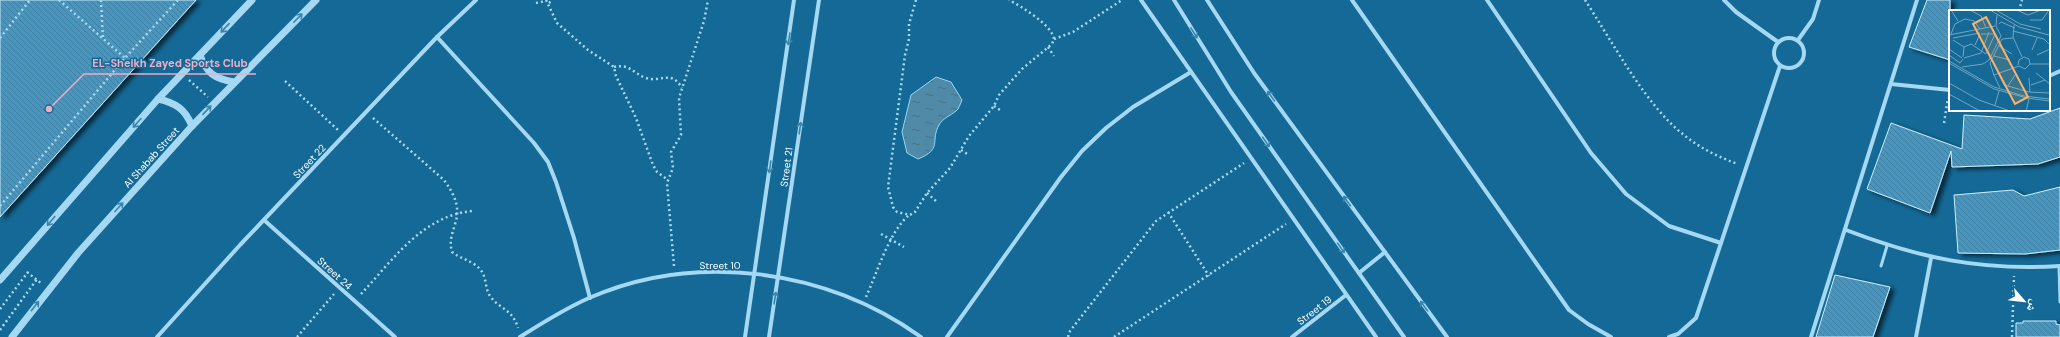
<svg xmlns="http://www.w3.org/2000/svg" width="2060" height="337" font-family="'DM Sans','Noto Naskh Arabic',sans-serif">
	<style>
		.water { fill: url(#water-ripples); stroke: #97d7f5 }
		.building { fill: url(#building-back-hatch); stroke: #ccedfd; filter: url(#shadow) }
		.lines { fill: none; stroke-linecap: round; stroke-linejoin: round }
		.path { stroke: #a5d8f2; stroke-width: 2.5; stroke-dasharray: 2 3; stroke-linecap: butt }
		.service { stroke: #a5d8f2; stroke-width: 3 }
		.minor { stroke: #a5d8f2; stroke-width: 4 }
		.tertiary { stroke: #a5d8f2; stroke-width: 7 }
		.oneway { stroke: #3885ad }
		.labels { text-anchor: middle; stroke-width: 3; stroke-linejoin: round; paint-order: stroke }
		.street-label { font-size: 10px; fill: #fff; stroke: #146996 }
		.inset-road { fill: none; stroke: #72a5c0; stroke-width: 1 }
		.view { fill: #ffb266; fill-opacity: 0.15; stroke: #ffb266; stroke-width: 2 }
		.inset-edge { fill: none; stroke: #fff; stroke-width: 2 }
		.leader { fill: none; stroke: #eaaec6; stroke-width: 1.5 }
		.callout-dot { fill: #eaaec6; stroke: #146996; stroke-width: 1.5 }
		.callout-label { font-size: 11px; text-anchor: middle; font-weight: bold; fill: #eaaec6; stroke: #146996; stroke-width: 3; stroke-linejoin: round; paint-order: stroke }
	</style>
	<defs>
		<pattern id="water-ripples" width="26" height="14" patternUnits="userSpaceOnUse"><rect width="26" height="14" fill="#4f8aa8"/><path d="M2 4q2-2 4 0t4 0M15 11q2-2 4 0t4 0" fill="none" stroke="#4e7183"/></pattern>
		<pattern id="building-back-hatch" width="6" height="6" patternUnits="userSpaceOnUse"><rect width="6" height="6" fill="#4597c1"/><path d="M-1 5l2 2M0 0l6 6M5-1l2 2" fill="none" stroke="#477d98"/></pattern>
		<filter id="shadow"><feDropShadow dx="4.5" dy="2.5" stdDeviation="2" flood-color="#0009"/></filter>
	</defs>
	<rect width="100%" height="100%" fill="#146996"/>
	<path class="water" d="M 936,77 L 951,82 L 962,100 C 960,104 959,109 956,111 C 950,116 943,118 939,125 C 930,141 943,149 918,159 L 907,153 L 902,132 L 911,95 Z"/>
	<g class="building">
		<polygon points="0,0 196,0 0,217"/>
		<polygon points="1927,0 1950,0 1950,60 1909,47"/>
		<polygon points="2060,108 2060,157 2038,164 1952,167 1951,151 1930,213 1867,189 1891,123 1962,149 1964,115 2030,119"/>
		<polygon points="2060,187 2060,250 2025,254 1958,253 1954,195 2013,190 2024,196"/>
		<polygon points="1835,275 1890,287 1873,337 1816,337"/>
		<polygon points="2023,321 2056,321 2056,324 2060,325 2060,337 2016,337 2016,323 2023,323"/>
	</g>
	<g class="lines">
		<g class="path">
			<polyline points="59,0 125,58"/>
			<polyline points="101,0 103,39"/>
			<polyline points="546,0 557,23 588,50 614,67 616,76 636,118 653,165 657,172 668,180"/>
			<path d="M 916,0 L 909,24 L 909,39 L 905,55 L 888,187 L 893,207 L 897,212 L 910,215 L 915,212 L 927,193 L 950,168 L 969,136 L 994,106 L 999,95 L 1022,69 L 1052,44 L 1054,39 C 1052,25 1022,7 1009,0"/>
			<path d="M 1585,0 C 1612,41 1646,106 1684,135 C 1700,148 1718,157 1738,164"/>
			<polyline points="536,3 546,1"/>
			<polyline points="549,3 553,0"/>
			<polyline points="2019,11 2022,0"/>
			<polyline points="0,38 30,0"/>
			<polyline points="1054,39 1073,32 1122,0"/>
			<polyline points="1048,47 1054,56"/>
			<path d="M 614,67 C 629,63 634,74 646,78 C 661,83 671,69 682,88"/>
			<polyline points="189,80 208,97"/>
			<polyline points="285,81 338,130"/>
			<polyline points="994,106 1000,110"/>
			<path d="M 373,118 L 444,180 C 454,194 461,207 455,224 C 452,235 449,241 452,252 C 460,258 466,259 474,264 C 489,274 483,285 490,296 C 500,310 512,308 518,328"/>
			<polyline points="1944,123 1948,98"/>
			<polyline points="961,150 969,155"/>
			<polyline points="927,193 936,201"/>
			<polyline points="0,206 125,58 178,0"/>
			<polyline points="1168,212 1209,276"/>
			<polyline points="881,234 904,247"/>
			<polyline points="674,266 667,183 673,168 671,152 681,135 679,98 704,21 708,0"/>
			<polyline points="27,272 42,284"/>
			<path d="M 361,294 C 393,260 422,216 472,211"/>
			<path d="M 866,297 C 877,273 889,232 909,215"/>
			<polyline points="0,309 28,272"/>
			<polyline points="0,330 37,279"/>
			<polyline points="297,337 334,294"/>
			<polyline points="1068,337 1070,331 1156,221 1244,163"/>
			<polyline points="1114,337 1286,224"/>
			<polyline points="2012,337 2014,276"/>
		</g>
		<g class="service">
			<polyline points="1881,266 1887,246"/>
			<polyline points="2059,266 2060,302"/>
		</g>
		<g class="minor">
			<polyline points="1141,0 1376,337"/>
			<polyline points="1174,0 1231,92 1404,337"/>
			<polyline points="1207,0 1254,73 1447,337"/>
			<polyline points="1352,0 1569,310 1588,324 1611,337"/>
			<polyline points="1487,0 1591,153 1626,194 1669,226 1721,243"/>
			<polyline points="1724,0 1736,12 1778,42"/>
			<polyline points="437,37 534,143 548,162 556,182 574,238 590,298"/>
			<circle cx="1789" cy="53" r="15"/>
			<polyline points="1798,40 1813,19 1819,0"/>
			<polyline points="2049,76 2060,71"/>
			<polyline points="1891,84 1950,90"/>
			<polyline points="264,220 395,337"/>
			<path d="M 1846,230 C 1919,258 1981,271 2060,266"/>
			<polyline points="1359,273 1385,252"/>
			<polyline points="157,337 240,245 437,37 476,0"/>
			<path d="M 520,337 C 542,323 564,309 589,298 C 696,251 827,269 921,337"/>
			<polyline points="745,337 794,0"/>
			<polyline points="769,337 819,0"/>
			<polyline points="947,337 1061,177 1082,151 1106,128 1133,107 1191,72"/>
			<polyline points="1292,337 1346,295"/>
			<polyline points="1669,337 1678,334 1696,318 1780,66"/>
			<polyline points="1811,337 1917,0"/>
			<polyline points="1916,337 1931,258"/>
		</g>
		<g class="tertiary">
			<path d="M 200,55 C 206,73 215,79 234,82"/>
			<path d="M 158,99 C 176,103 185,109 192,126"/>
			<polyline points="0,280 158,99 252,0"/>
			<polyline points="12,337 78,253 192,126 316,0"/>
		</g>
	</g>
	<defs><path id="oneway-shaft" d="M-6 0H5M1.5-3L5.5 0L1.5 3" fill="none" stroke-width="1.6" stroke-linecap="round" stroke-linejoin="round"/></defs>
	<g class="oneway">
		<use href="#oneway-shaft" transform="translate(298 18) rotate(-45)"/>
		<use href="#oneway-shaft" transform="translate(225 28) rotate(133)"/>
		<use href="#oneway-shaft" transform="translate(1194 33) rotate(58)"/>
		<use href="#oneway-shaft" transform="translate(789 39) rotate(99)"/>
		<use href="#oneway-shaft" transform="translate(1271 96) rotate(-126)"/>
		<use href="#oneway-shaft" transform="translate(207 110) rotate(-47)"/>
		<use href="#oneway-shaft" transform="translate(137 123) rotate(132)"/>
		<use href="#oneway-shaft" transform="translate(800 128) rotate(-82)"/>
		<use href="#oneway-shaft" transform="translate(1266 142) rotate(55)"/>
		<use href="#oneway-shaft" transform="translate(770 167) rotate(98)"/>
		<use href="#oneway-shaft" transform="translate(1347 201) rotate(-126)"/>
		<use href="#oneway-shaft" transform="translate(119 207) rotate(-48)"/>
		<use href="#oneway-shaft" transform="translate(51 221) rotate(130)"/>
		<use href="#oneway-shaft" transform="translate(1341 248) rotate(55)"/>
		<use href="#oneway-shaft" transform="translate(775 298) rotate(-81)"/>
		<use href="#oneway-shaft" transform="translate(35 306) rotate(-52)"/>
		<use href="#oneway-shaft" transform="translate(1424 306) rotate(-126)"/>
	</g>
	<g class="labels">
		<g class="street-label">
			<text transform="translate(151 157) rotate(-48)" y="4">Al Shabab Street</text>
			<text transform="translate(309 161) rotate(-47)" y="4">Street 22</text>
			<text transform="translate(786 167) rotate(-82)" y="4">Street 21</text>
			<text x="720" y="269">Street 10</text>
			<text transform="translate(335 273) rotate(42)" y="4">Street 24</text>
			<text transform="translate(1314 310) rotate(-38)" y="4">Street 19</text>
		</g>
	</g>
	<g transform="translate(1949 10)">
		<rect width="101" height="101" fill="#146996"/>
		<path class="inset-road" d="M 2,0 L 9,11M 21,0 L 32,6 L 37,18M 41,0 L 70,17 L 100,25M 47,0 L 71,14 L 92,19M 68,0 L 79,5 L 92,0M 81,10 L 93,10 L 100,0M 50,14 L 52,12 L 66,18M 65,15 L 64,27 L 73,47M 64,21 L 95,29 L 101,35M 2,24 L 6,14 L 16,9 L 25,11 L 31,19M 0,25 L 46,16M 4,28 L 31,23M 4,30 L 15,37M 26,35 L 31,24M 50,36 L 63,44M 0,39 L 13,48M 83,40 L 88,28M 0,45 L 11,53 L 14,49M 88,45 L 101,39M 45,46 L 61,50M 14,47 L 15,37 L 22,34 L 37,44 L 46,24 L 32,24M 15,48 L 32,43 L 40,22M 0,51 L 45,77 L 75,86 L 101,89M 0,53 L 45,79 L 78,88 L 101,91M 81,54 L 101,54M 69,55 L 70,50 L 75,47 L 80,49 L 81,54M 70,56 L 76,59 L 81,54M 13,57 L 34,54 L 40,50 L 52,26 L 47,16 L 48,5M 49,62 L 55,75 L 80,82 L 101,83M 87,63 L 101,74M 45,65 L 41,53 L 53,29 L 64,28M 80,68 L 81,82M 0,73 L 30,90 L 61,101M 82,75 L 96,70M 59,76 L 66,65M 51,78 L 45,65 L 70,56M 0,84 L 31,101M 46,95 L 50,81M 77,101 L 80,89"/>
		<path class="view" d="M 37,7 L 79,87 L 66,94 L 24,14 Z"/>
		<rect width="101" height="101" class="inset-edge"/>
	</g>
	<path class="leader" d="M49 109L84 74H256"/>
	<circle class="callout-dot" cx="49" cy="109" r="4"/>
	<g class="callout-label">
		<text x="170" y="67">EL-Sheikh Zayed Sports Club</text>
	</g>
	<g transform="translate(2024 301) rotate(118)" stroke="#146996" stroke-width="3" paint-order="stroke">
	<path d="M0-3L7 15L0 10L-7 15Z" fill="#ffffff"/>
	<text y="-6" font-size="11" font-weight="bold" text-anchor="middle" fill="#ffffff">ش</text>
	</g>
</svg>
